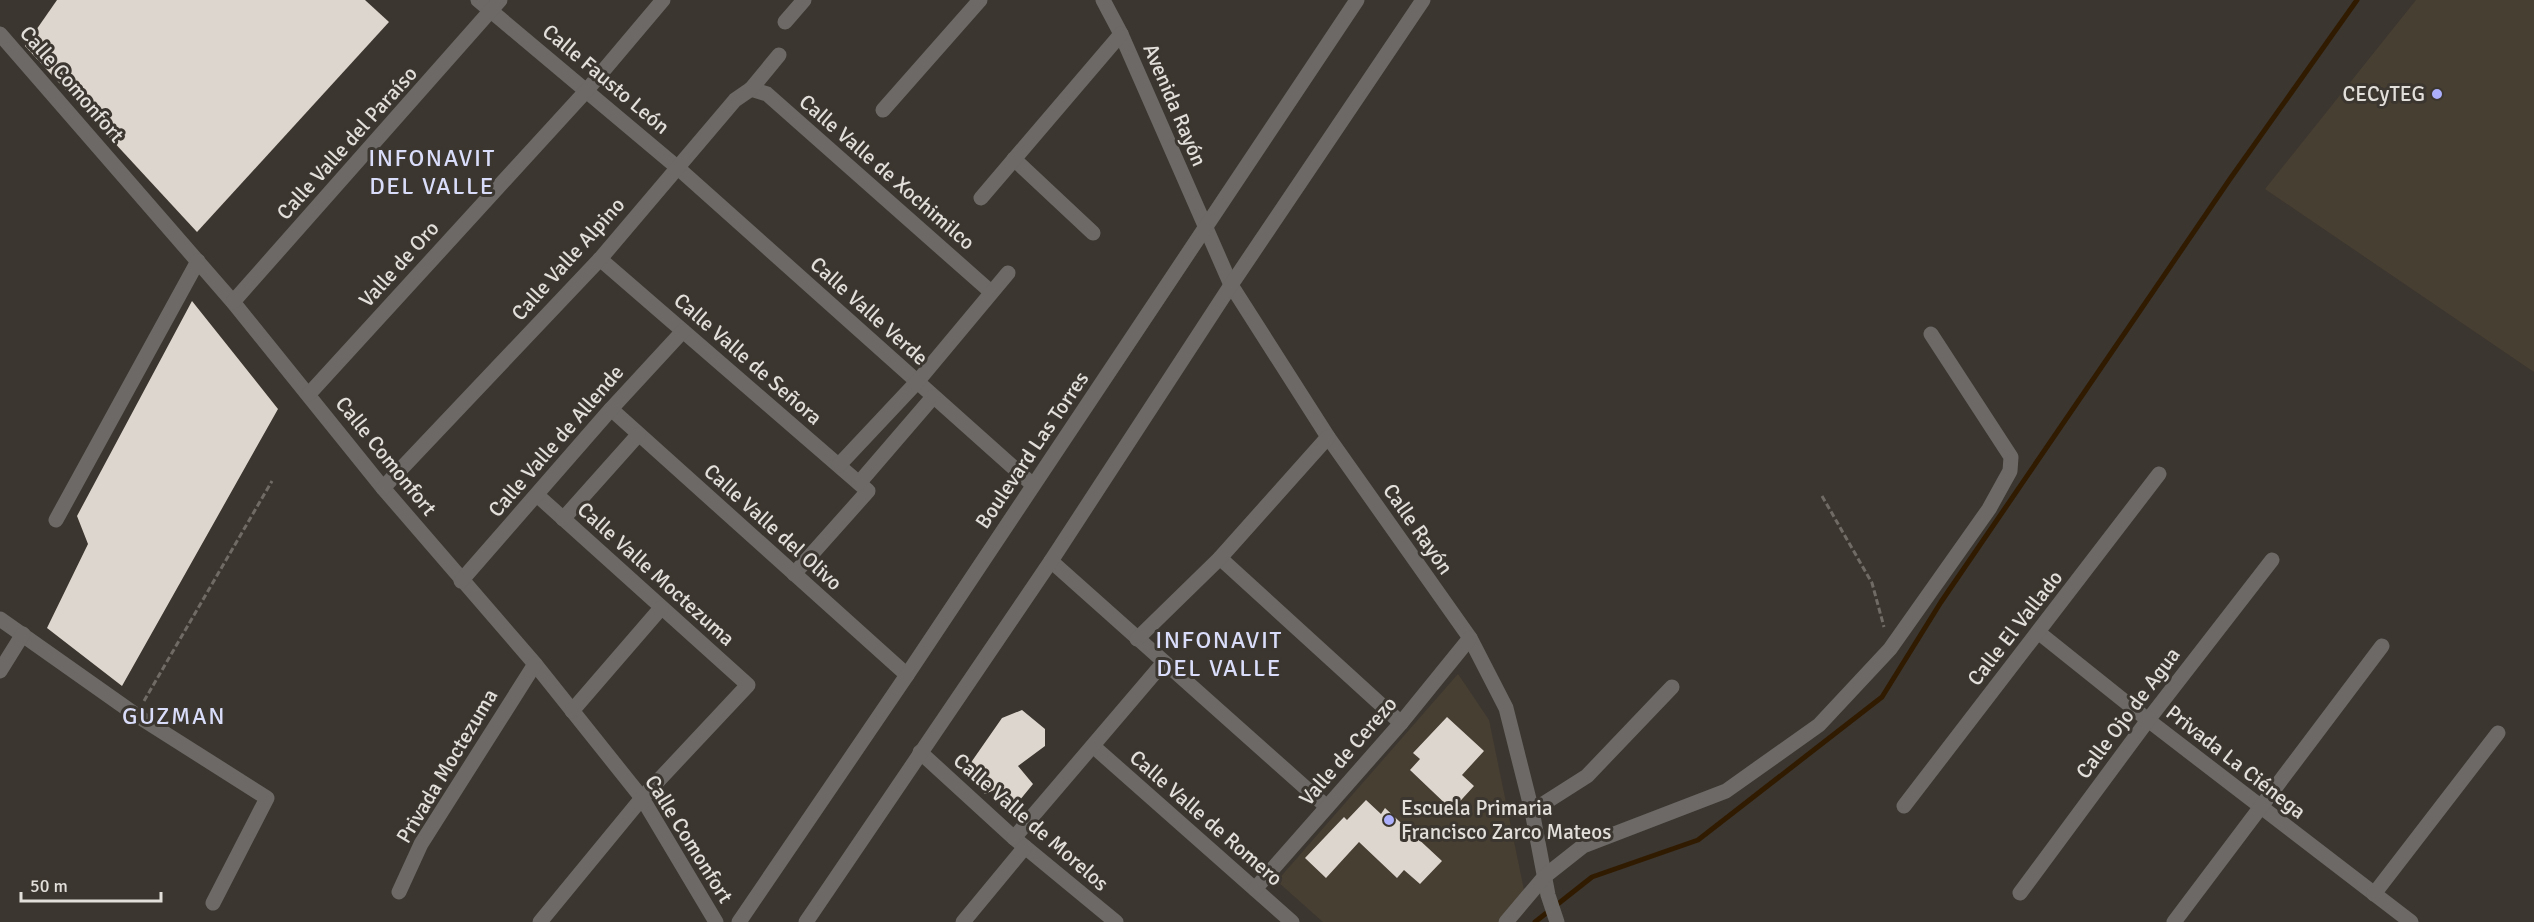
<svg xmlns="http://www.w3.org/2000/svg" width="2534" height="922" font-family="Signika,sans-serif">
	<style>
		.built { fill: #483f33 }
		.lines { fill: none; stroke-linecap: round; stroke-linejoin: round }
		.stream { stroke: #311b00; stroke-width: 5 }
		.building { fill: #ddd6ce }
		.path { stroke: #706b65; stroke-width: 3; stroke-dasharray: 6 3; stroke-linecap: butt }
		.minor { stroke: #6c6966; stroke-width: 15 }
		.poi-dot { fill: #acaffb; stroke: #3b362f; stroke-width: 2 }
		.labels { text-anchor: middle; stroke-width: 6; stroke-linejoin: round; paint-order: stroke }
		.street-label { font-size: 21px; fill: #e2deda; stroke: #3b362f }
		.poi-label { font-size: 21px; fill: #e2deda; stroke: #3b362f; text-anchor: end }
		.quarter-label { font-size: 24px; letter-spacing: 1.5px; fill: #daddfa; stroke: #3b362f }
	</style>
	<rect width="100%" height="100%" fill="#3b362f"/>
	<g class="built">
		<polygon points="2416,0 2534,0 2534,372 2265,189"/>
		<polygon points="1458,674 1489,720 1525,895 1501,922 1323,922 1277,881"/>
	</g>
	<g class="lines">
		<polyline class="stream" points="1535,922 1592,877 1698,840 1882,697 1941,602 2230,179 2357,0"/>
	</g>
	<g class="building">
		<polygon points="57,0 365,0 389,22 197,232 25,46"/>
		<polygon points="192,301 278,409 122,686 47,628 88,544 77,516"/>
		<polygon points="1022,710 1045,729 1045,746 1018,766 1033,784 1010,812 1001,804 994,790 985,794 963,774 1002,718"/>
		<polygon points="1447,717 1484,751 1462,775 1474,786 1452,810 1410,770 1420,759 1413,753"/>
		<polygon points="1366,800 1381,814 1385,808 1442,861 1420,884 1404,870 1397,878 1359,842 1326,878 1305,858 1344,817 1347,820"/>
	</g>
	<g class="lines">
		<g class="path">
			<polyline points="1822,496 1872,583 1884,627"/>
			<polyline points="144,701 272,481"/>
		</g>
		<g class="minor">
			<polyline points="478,0 678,168 1033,485"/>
			<polyline points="1103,0 1121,34 1231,285 1328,437 1470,638 1506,708 1532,811 1548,895 1557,922"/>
			<polyline points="785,22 804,0"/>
			<polyline points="0,34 233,302 383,488 535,664 642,798 716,922"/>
			<polyline points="751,89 767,94 991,292"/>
			<polyline points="883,110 980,0"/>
			<polyline points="1014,159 1093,233"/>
			<polyline points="981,198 1121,34"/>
			<polyline points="600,259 868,491 794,574"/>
			<polyline points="233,302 500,0"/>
			<polyline points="309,394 587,90 663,0"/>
			<polyline points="611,409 907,675"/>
			<polyline points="839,465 917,382 1008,273"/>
			<polyline points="859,483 933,397"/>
			<polyline points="383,488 600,259 735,100 751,89 779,55"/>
			<polyline points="537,495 748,685 642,798 540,922"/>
			<polyline points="563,519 638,435"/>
			<polyline points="56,520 198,261"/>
			<polyline points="1220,558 1401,723"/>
			<polyline points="1051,561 1327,807"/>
			<polyline points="461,581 611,409 683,331"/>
			<polyline points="0,619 136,715 267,798 213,903"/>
			<polyline points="2038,632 2148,720 2411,922"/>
			<polyline points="1137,639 1220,558 1328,437"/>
			<polyline points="0,671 23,634"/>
			<polyline points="572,711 661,608"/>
			<polyline points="1093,746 1292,922"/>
			<polyline points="920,752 1014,838 1116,922"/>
			<polyline points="1904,806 2159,474"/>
			<polyline points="1532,811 1587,776 1672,687"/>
			<polyline points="1014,838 1164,662"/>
			<polyline points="1255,889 1401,723 1470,638"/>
			<polyline points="399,892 421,844 535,664"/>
			<polyline points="2020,893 2148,720 2272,560"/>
			<polyline points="2374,894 2498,733"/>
			<polyline points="739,922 907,675 1357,0"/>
			<polyline points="806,922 1051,561 1231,285 1423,0"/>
			<polyline points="963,922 1025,847"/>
			<polyline points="1506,922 1545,876 1583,846 1726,791 1819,725 1890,649 1989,509 2010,471 2011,457 1931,334"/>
			<polyline points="2174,922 2382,646"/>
		</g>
	</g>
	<g class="poi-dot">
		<circle cx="2437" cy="94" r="6"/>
		<circle cx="1389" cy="820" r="6"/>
	</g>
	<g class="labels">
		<g class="street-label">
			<text transform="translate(606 79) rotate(40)" y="7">Calle Fausto León</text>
			<text transform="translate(72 84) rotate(49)" y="7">Calle Comonfort</text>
			<text transform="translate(1175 105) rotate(67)" y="7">Avenida Rayón</text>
			<text transform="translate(347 143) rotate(-48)" y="7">Calle Valle del Paraíso</text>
			<text transform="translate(887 172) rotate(41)" y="7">Calle Valle de Xochimilco</text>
			<text transform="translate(568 259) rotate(-48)" y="7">Calle Valle Alpino</text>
			<text transform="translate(399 264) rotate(-48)" y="7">Valle de Oro</text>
			<text transform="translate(869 311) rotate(42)" y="7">Calle Valle Verde</text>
			<text transform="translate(748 359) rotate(41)" y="7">Calle Valle de Señora</text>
			<text transform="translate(556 441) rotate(-49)" y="7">Calle Valle de Allende</text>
			<text transform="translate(1032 450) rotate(-56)" y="7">Boulevard Las Torres</text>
			<text transform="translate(386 456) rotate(51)" y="7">Calle Comonfort</text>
			<text transform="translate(773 527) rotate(42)" y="7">Calle Valle del Olivo</text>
			<text transform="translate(1418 529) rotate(55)" y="7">Calle Rayón</text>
			<text transform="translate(656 574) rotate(42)" y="7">Calle Valle Moctezuma</text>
			<text transform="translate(2015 628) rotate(-52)" y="7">Calle El Vallado</text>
			<text transform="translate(2128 713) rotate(-53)" y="7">Calle Ojo de Agua</text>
			<text transform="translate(1348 751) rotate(-49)" y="7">Valle de Cerezo</text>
			<text transform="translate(2236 762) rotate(38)" y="7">Privada La Ciénega</text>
			<text transform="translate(447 766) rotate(-59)" y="7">Privada Moctezuma</text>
			<text transform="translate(1206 818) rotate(41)" y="7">Calle Valle de Romero</text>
			<text transform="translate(1031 822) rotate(41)" y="7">Calle Valle de Morelos</text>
			<text transform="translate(689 839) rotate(58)" y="7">Calle Comonfort</text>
		</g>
		<g class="poi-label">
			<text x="2425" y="101">CECyTEG</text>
			<text x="1401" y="815" text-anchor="start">Escuela Primaria<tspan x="1401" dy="24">Francisco Zarco Mateos</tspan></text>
		</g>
		<g class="quarter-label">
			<text x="432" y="166">INFONAVIT<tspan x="432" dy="28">DEL VALLE</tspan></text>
			<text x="1219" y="648">INFONAVIT<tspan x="1219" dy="28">DEL VALLE</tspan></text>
			<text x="174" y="724">GUZMAN</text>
		</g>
	</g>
	<path d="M21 892v9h140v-9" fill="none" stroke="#e2deda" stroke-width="3"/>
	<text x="30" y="892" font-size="18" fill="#e2deda" stroke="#3b362f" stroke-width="4.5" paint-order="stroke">50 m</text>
</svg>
